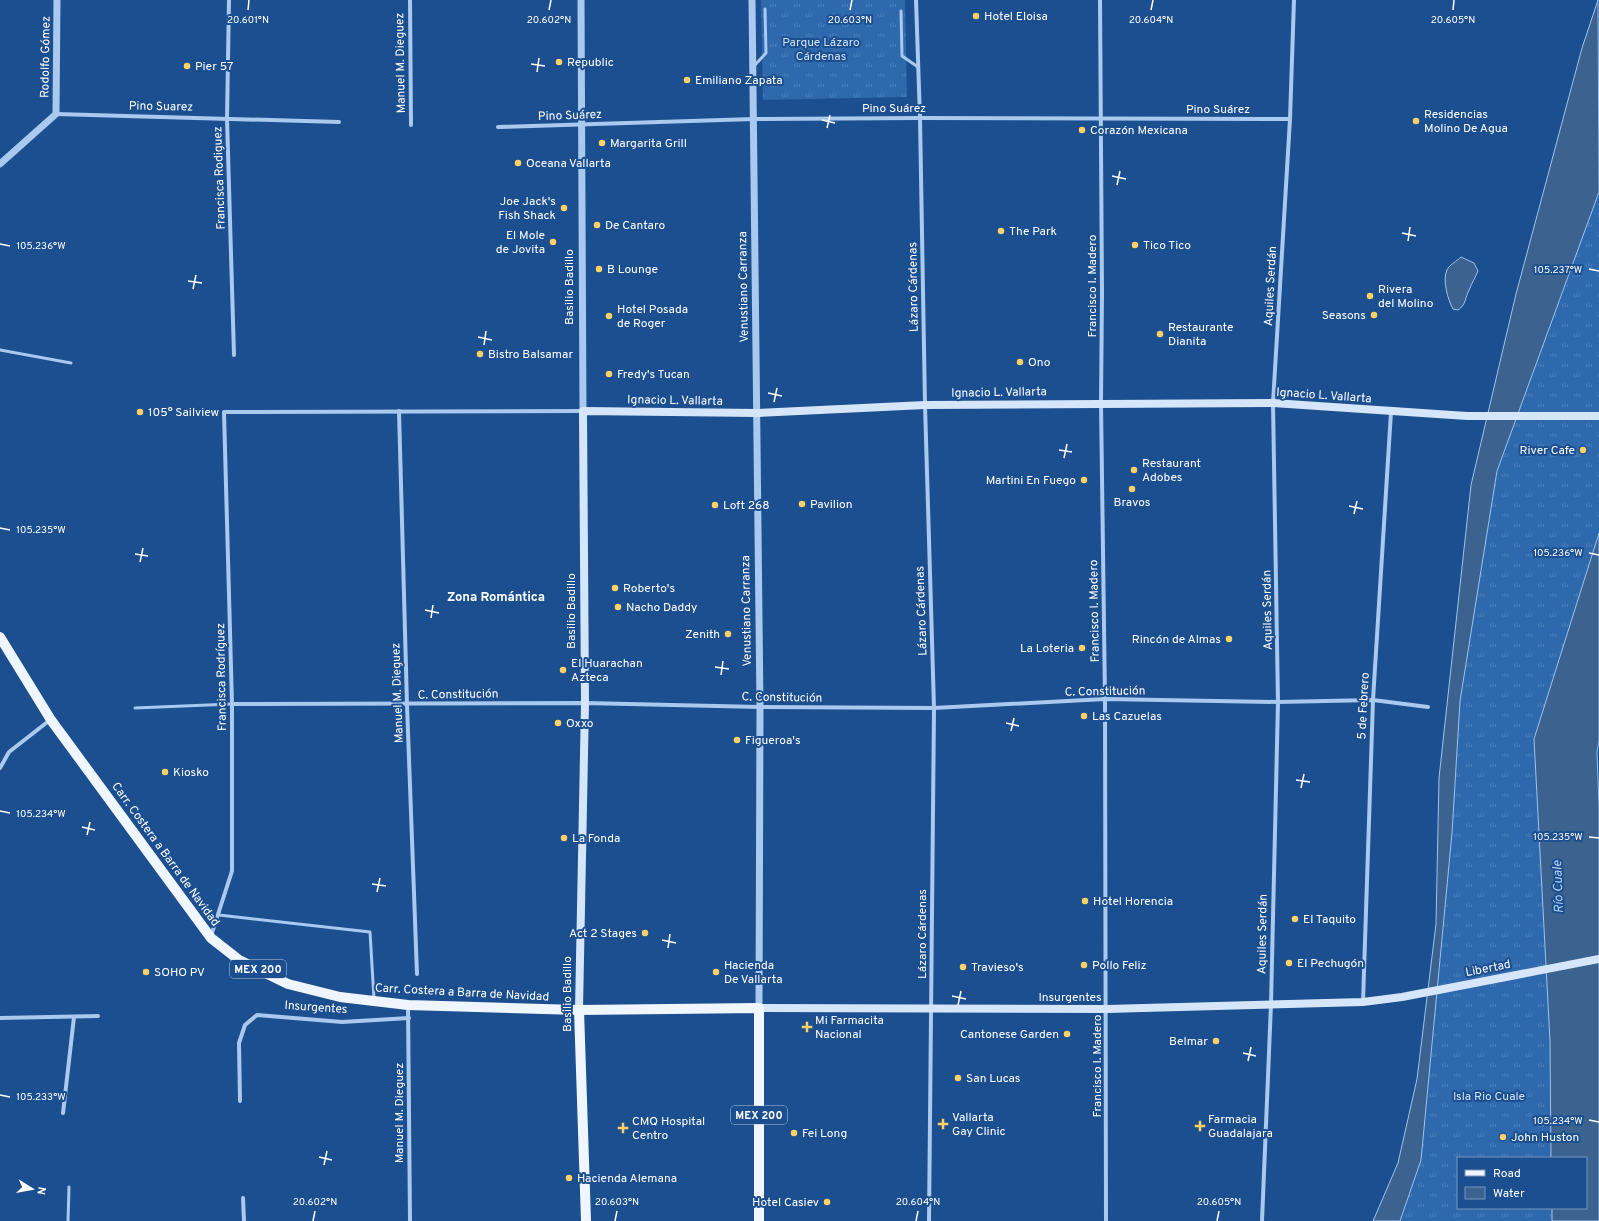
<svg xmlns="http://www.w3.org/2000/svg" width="1599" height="1221" font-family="Overpass,sans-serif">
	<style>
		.grass { fill: url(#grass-tufts) }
		.water { fill: #3c6290; stroke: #9cc4f0 }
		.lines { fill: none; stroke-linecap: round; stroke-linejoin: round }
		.service { stroke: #a9c9ee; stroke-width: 3 }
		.minor { stroke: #a9c9ee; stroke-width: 4 }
		.tertiary { stroke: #a9c9ee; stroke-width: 7 }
		.secondary { stroke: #d6e6fa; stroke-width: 8 }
		.primary { stroke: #f0f6ff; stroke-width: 10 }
		.ticks { fill: none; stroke: #fff; stroke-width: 1.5 }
		.poi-dot { fill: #ffd166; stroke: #1b4f8f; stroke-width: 1.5 }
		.labels { text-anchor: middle; stroke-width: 4; stroke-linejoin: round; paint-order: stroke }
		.shield { fill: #1b4f8f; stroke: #bbcadd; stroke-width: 1 }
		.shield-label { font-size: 11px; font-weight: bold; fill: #fff }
		.poi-label { font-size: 12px; fill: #fff; stroke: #1b4f8f; text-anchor: start }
		.park-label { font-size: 12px; fill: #cfe3fa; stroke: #1b4f8f }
		.street-label { font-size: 12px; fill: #fff; stroke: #1b4f8f }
		.neighbourhood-label { font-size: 13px; font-weight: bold; fill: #fff; stroke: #1b4f8f }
		.water-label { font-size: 13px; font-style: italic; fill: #b5d3f5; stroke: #1b4f8f }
		.ticks-label { font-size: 10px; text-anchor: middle; fill: #fff; stroke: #1b4f8f; stroke-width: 4; stroke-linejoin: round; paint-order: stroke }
	</style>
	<defs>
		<pattern id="grass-tufts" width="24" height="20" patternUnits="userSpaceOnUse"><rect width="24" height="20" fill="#2e69ad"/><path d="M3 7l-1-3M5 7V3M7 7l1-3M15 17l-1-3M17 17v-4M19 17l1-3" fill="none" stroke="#4d80b9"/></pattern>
	</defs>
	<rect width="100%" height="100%" fill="#1b4f8f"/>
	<g class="grass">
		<polygon points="761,0 905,0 907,97 763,100"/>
		<polygon points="1599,192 1599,533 1597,537 1550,1041 1551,1158 1458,1158 1458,1208 1552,1208 1552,1221 1400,1221 1421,1160 1452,833 1460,701 1497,471"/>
	</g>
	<g class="water">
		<polygon points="1598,0 1599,192 1497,471 1460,701 1452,833 1421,1160 1400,1221 1373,1221 1398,1163 1417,1079 1436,924 1439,778 1471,485 1516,294 1582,48"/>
		<path d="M 1461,257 L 1474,263 L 1478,271 C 1475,278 1472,283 1469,290 C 1465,298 1466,305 1458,310 L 1453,309 C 1448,300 1442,280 1447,270 C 1449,265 1457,261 1461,257 Z"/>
		<polygon points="1599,533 1599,741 1597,752 1599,806 1599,1221 1552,1221 1552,1208 1586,1208 1586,1158 1551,1158 1550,1041 1534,739"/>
	</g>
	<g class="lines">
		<g class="service">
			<polyline points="901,11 902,56 918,67"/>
			<polyline points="754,66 766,53 765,9"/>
			<polyline points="0,350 71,363"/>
			<polyline points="135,708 232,704"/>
			<polyline points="219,915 370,932 374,999"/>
			<polyline points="68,1221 69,1187"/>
		</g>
		<g class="minor">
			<polyline points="229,0 227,119 234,355"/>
			<polyline points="410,0 411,125"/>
			<polyline points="916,0 920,118 925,405 934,708 929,1221"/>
			<polyline points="1100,0 1102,293 1101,403 1105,699 1106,1221"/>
			<polyline points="56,114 339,122"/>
			<polyline points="498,127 754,119 920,118 1290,119"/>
			<polyline points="399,411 407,705 417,974"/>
			<polyline points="232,704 585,703 760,707 934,708 1105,699 1278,702 1373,700 1428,707"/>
			<polyline points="0,768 9,752 50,720"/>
			<polyline points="211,936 232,871 232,704 224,412 583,411"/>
			<polyline points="1363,1002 1373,700 1391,412"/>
			<polyline points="408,1005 410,1221"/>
			<polyline points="0,1018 98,1016"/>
			<polyline points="240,1101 239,1043 245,1025 257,1015 342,1022 409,1018"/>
			<polyline points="63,1113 74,1017"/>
			<polyline points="243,1198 244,1221"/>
			<polyline points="1262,1221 1271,1004 1278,702 1273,403 1290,119 1294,0"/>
		</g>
		<g class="tertiary">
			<polyline points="581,0 583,411"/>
			<polyline points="752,0 760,707 759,1008"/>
			<polyline points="0,164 56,114 57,0"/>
		</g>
		<g class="secondary">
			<polyline points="759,1008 1107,1009 1363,1002 1402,997 1599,959"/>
			<polyline points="579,1010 585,703 583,411 757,413 925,405 1273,403 1467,416 1599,416"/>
		</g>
		<g class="primary">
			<polyline points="0,637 51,720 211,938 239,960 288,984 340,997 408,1005 579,1010 759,1008 759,1221"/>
			<polyline points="579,1010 586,1221"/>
		</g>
	</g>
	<path class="ticks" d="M 248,10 L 249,0M 549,10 L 551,0M 850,10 L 852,0M 1151,10 L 1153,0M 1453,10 L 1454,0M 531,64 L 545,66M 537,72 L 539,58M 822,120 L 835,123M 827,128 L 830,115M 1112,176 L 1126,179M 1117,185 L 1120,171M 1402,233 L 1416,236M 1408,241 L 1410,227M 0,244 L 10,246M 1589,269 L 1599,271M 188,281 L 202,283M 193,289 L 196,275M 478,337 L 492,340M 484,345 L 486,331M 768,393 L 782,396M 774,402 L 777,388M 1059,450 L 1072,452M 1064,458 L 1067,444M 1349,506 L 1363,509M 1354,514 L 1357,501M 0,528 L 10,530M 1589,553 L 1599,555M 135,554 L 148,556M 140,562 L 143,548M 425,610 L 439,613M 431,618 L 433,605M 715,667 L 729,669M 721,675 L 723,661M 1006,723 L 1019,726M 1011,731 L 1014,718M 1296,780 L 1310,782M 1301,788 L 1304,774M 0,811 L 10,813M 82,827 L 95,830M 87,835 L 90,822M 1589,837 L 1599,838M 372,884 L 386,886M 377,892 L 380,878M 662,940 L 676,943M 668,948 L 670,934M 952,996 L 966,999M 958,1005 L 961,991M 1243,1053 L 1256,1056M 1248,1061 L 1251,1047M 0,1095 L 10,1097M 1589,1120 L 1599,1122M 319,1157 L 332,1160M 324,1165 L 327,1151M 313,1221 L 315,1211M 615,1221 L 617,1211M 916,1221 L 918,1211M 1217,1221 L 1219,1211"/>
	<g class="poi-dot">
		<circle cx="976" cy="16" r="4"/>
		<circle cx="559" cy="62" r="4"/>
		<circle cx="187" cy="66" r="4"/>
		<circle cx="687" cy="80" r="4"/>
		<circle cx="1416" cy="121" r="4"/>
		<circle cx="1082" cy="130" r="4"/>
		<circle cx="602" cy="143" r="4"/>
		<circle cx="518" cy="163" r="4"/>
		<circle cx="564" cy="208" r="4"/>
		<circle cx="597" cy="225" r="4"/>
		<circle cx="1001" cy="231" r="4"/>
		<circle cx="553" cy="242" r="4"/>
		<circle cx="1135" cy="245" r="4"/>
		<circle cx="599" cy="269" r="4"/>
		<circle cx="1370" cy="296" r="4"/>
		<circle cx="1374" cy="315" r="4"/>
		<circle cx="609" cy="316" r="4"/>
		<circle cx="1160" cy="334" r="4"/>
		<circle cx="480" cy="354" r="4"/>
		<circle cx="1020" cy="362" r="4"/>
		<circle cx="609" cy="374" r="4"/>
		<circle cx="140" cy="412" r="4"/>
		<circle cx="1583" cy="450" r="4"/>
		<circle cx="1134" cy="470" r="4"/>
		<circle cx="1084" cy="480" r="4"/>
		<circle cx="1132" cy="489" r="4"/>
		<circle cx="802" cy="504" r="4"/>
		<circle cx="715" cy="505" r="4"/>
		<circle cx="615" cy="588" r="4"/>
		<circle cx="618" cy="607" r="4"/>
		<circle cx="728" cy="634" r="4"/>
		<circle cx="1229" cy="639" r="4"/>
		<circle cx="1082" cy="648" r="4"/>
		<circle cx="563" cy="670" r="4"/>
		<circle cx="1084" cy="716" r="4"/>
		<circle cx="558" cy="723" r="4"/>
		<circle cx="737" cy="740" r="4"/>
		<circle cx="165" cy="772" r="4"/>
		<circle cx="564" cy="838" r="4"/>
		<circle cx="1085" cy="901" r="4"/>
		<circle cx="1295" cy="919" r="4"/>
		<circle cx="645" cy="933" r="4"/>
		<circle cx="1289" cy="963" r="4"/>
		<circle cx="1084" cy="965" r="4"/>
		<circle cx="963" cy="967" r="4"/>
		<circle cx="146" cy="972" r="4"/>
		<circle cx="716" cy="972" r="4"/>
		<path d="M805 1021h4v4h4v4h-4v4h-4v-4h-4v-4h4z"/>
		<circle cx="1067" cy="1034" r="4"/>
		<circle cx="1216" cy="1041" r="4"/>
		<circle cx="958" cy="1078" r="4"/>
		<path d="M941 1118h4v4h4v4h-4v4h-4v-4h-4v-4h4z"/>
		<path d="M1198 1120h4v4h4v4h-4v4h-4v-4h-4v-4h4z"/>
		<path d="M621 1122h4v4h4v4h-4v4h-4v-4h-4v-4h4z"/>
		<circle cx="794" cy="1133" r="4"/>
		<circle cx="1503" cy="1137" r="4"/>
		<circle cx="569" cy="1178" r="4"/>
		<circle cx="827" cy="1202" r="4"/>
	</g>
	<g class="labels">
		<g class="shield">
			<rect x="230" y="960" width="56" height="18" rx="3"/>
			<rect x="731" y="1106" width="56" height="18" rx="3"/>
		</g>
		<g class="shield-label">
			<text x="258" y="973">MEX 200</text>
			<text x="759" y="1119">MEX 200</text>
		</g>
		<g class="poi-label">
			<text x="984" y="20">Hotel Eloisa</text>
			<text x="567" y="66">Republic</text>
			<text x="195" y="70">Pier 57</text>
			<text x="695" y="84">Emiliano Zapata</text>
			<text x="1424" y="118">Residencias<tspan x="1424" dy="14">Molino De Agua</tspan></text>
			<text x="1090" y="134">Corazón Mexicana</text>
			<text x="610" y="147">Margarita Grill</text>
			<text x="526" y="167">Oceana Vallarta</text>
			<text x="556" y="205" text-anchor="end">Joe Jack's<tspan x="556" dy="14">Fish Shack</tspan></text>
			<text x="605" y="229">De Cantaro</text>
			<text x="1009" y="235">The Park</text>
			<text x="545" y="239" text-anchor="end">El Mole<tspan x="545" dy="14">de Jovita</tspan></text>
			<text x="1143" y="249">Tico Tico</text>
			<text x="607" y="273">B Lounge</text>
			<text x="1378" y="293">Rivera<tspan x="1378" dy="14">del Molino</tspan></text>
			<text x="617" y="313">Hotel Posada<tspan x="617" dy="14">de Roger</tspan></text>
			<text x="1366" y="319" text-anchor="end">Seasons</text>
			<text x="1168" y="331">Restaurante<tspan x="1168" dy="14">Dianita</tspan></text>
			<text x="488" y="358">Bistro Balsamar</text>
			<text x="1028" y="366">Ono</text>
			<text x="617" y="378">Fredy's Tucan</text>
			<text x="148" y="416">105° Sailview</text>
			<text x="1575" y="454" text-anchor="end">River Cafe</text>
			<text x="1142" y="467">Restaurant<tspan x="1142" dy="14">Adobes</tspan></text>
			<text x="1076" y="484" text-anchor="end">Martini En Fuego</text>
			<text x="1132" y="506" text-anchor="middle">Bravos</text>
			<text x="810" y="508">Pavilion</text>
			<text x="723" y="509">Loft 268</text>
			<text x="623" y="592">Roberto's</text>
			<text x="626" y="611">Nacho Daddy</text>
			<text x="720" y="638" text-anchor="end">Zenith</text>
			<text x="1221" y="643" text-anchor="end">Rincón de Almas</text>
			<text x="1074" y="652" text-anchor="end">La Loteria</text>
			<text x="571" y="667">El Huarachan<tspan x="571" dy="14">Azteca</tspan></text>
			<text x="1092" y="720">Las Cazuelas</text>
			<text x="566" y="727">Oxxo</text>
			<text x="745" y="744">Figueroa's</text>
			<text x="173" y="776">Kiosko</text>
			<text x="572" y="842">La Fonda</text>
			<text x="1093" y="905">Hotel Horencia</text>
			<text x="1303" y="923">El Taquito</text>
			<text x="637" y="937" text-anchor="end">Act 2 Stages</text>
			<text x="1297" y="967">El Pechugón</text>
			<text x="724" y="969">Hacienda<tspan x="724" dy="14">De Vallarta</tspan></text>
			<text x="1092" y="969">Pollo Feliz</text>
			<text x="971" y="971">Travieso's</text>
			<text x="154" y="976">SOHO PV</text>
			<text x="815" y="1024">Mi Farmacita<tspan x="815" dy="14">Nacional</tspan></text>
			<text x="1059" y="1038" text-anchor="end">Cantonese Garden</text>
			<text x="1208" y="1045" text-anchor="end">Belmar</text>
			<text x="966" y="1082">San Lucas</text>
			<text x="952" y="1121">Vallarta<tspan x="952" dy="14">Gay Clinic</tspan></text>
			<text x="1208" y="1123">Farmacia<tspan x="1208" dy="14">Guadalajara</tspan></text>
			<text x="632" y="1125">CMQ Hospital<tspan x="632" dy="14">Centro</tspan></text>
			<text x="802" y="1137">Fei Long</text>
			<text x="1511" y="1141">John Huston</text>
			<text x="577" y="1182">Hacienda Alemana</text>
			<text x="819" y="1206" text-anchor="end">Hotel Casiev</text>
		</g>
		<g class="park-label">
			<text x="821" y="46">Parque Lázaro<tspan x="821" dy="14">Cárdenas</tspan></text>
			<text x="1489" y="1100">Isla Rio Cuale</text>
		</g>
		<g class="street-label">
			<text transform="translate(45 57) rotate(-89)" y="4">Rodolfo Gómez</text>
			<text transform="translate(400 63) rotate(-91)" y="4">Manuel M. Dieguez</text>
			<text transform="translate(161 106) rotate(1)" y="4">Pino Suarez</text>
			<text x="894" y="112">Pino Suárez</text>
			<text x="1218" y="113">Pino Suárez</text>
			<text transform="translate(570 115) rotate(-2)" y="4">Pino Suárez</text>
			<text transform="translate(219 178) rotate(-92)" y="4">Francisca Rodiguez</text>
			<text transform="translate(1092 286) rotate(-90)" y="4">Francisco I. Madero</text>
			<text transform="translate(1270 286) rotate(-87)" y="4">Aquiles Serdán</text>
			<text transform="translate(569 287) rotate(-90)" y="4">Basilio Badillo</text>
			<text transform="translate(743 287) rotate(-91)" y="4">Venustiano Carranza</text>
			<text transform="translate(913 287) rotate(-91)" y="4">Lázaro Cárdenas</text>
			<text transform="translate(999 392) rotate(-1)" y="4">Ignacio L. Vallarta</text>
			<text transform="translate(1324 395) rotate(4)" y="4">Ignacio L. Vallarta</text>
			<text transform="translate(675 400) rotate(1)" y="4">Ignacio L. Vallarta</text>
			<text transform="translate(1267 610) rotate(-91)" y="4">Aquiles Serdán</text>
			<text transform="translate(571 611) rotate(-90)" y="4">Basilio Badillo</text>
			<text transform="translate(746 611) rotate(-91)" y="4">Venustiano Carranza</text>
			<text transform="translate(921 611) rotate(-92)" y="4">Lázaro Cárdenas</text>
			<text transform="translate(1094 611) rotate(-91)" y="4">Francisco I. Madero</text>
			<text transform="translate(221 677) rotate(-91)" y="4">Francisca Rodríguez</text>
			<text transform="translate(1105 691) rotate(-1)" y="4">C. Constitución</text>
			<text transform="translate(397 693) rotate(-92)" y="4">Manuel M. Dieguez</text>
			<text transform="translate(458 694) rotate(-1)" y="4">C. Constitución</text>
			<text transform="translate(782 697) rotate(1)" y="4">C. Constitución</text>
			<text transform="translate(1363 706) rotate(-87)" y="4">5 de Febrero</text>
			<text transform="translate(166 854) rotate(54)" y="4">Carr. Costera a Barra de Navidad</text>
			<text transform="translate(922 934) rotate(-90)" y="4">Lázaro Cárdenas</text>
			<text transform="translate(1262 934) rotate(-89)" y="4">Aquiles Serdán</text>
			<text transform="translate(1488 968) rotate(-11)" y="4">Libertad</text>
			<text transform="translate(462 992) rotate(3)" y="4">Carr. Costera a Barra de Navidad</text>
			<text transform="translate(567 994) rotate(-90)" y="4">Basilio Badillo</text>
			<text x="1070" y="1001">Insurgentes</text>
			<text transform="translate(316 1007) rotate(4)" y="4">Insurgentes</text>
			<text transform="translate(1097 1066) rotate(-90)" y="4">Francisco I. Madero</text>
			<text transform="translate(399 1113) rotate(-90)" y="4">Manuel M. Dieguez</text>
		</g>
		<g class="neighbourhood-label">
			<text x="496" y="601">Zona Romántica</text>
		</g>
		<g class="water-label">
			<text transform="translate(1557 887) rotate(-92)" y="5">Río Cuale</text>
		</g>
	</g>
	<g class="ticks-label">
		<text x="248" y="23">20.601°N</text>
		<text x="549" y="23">20.602°N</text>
		<text x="850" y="23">20.603°N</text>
		<text x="1151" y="23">20.604°N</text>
		<text x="1453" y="23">20.605°N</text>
		<text x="41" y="249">105.236°W</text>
		<text x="1558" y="273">105.237°W</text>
		<text x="41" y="533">105.235°W</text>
		<text x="1558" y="556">105.236°W</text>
		<text x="41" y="817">105.234°W</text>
		<text x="1558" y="840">105.235°W</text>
		<text x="41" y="1100">105.233°W</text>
		<text x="1558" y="1124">105.234°W</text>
		<text x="315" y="1205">20.602°N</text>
		<text x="617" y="1205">20.603°N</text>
		<text x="918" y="1205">20.604°N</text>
		<text x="1219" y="1205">20.605°N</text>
	</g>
	<rect x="1457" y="1157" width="130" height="52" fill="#1b4f8f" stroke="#7695bc"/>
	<rect x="1465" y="1170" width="20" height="6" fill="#f0f6ff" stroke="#7695bc"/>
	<text x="1493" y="1177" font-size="12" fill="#ffffff">Road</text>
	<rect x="1465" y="1187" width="20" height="12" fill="#3c6290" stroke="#7695bc"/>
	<text x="1493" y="1197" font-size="12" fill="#ffffff">Water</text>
	<g transform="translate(32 1189) rotate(101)" stroke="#1b4f8f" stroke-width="3" paint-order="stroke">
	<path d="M0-3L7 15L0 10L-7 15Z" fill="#ffffff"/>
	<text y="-6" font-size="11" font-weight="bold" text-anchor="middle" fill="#ffffff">N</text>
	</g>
</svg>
